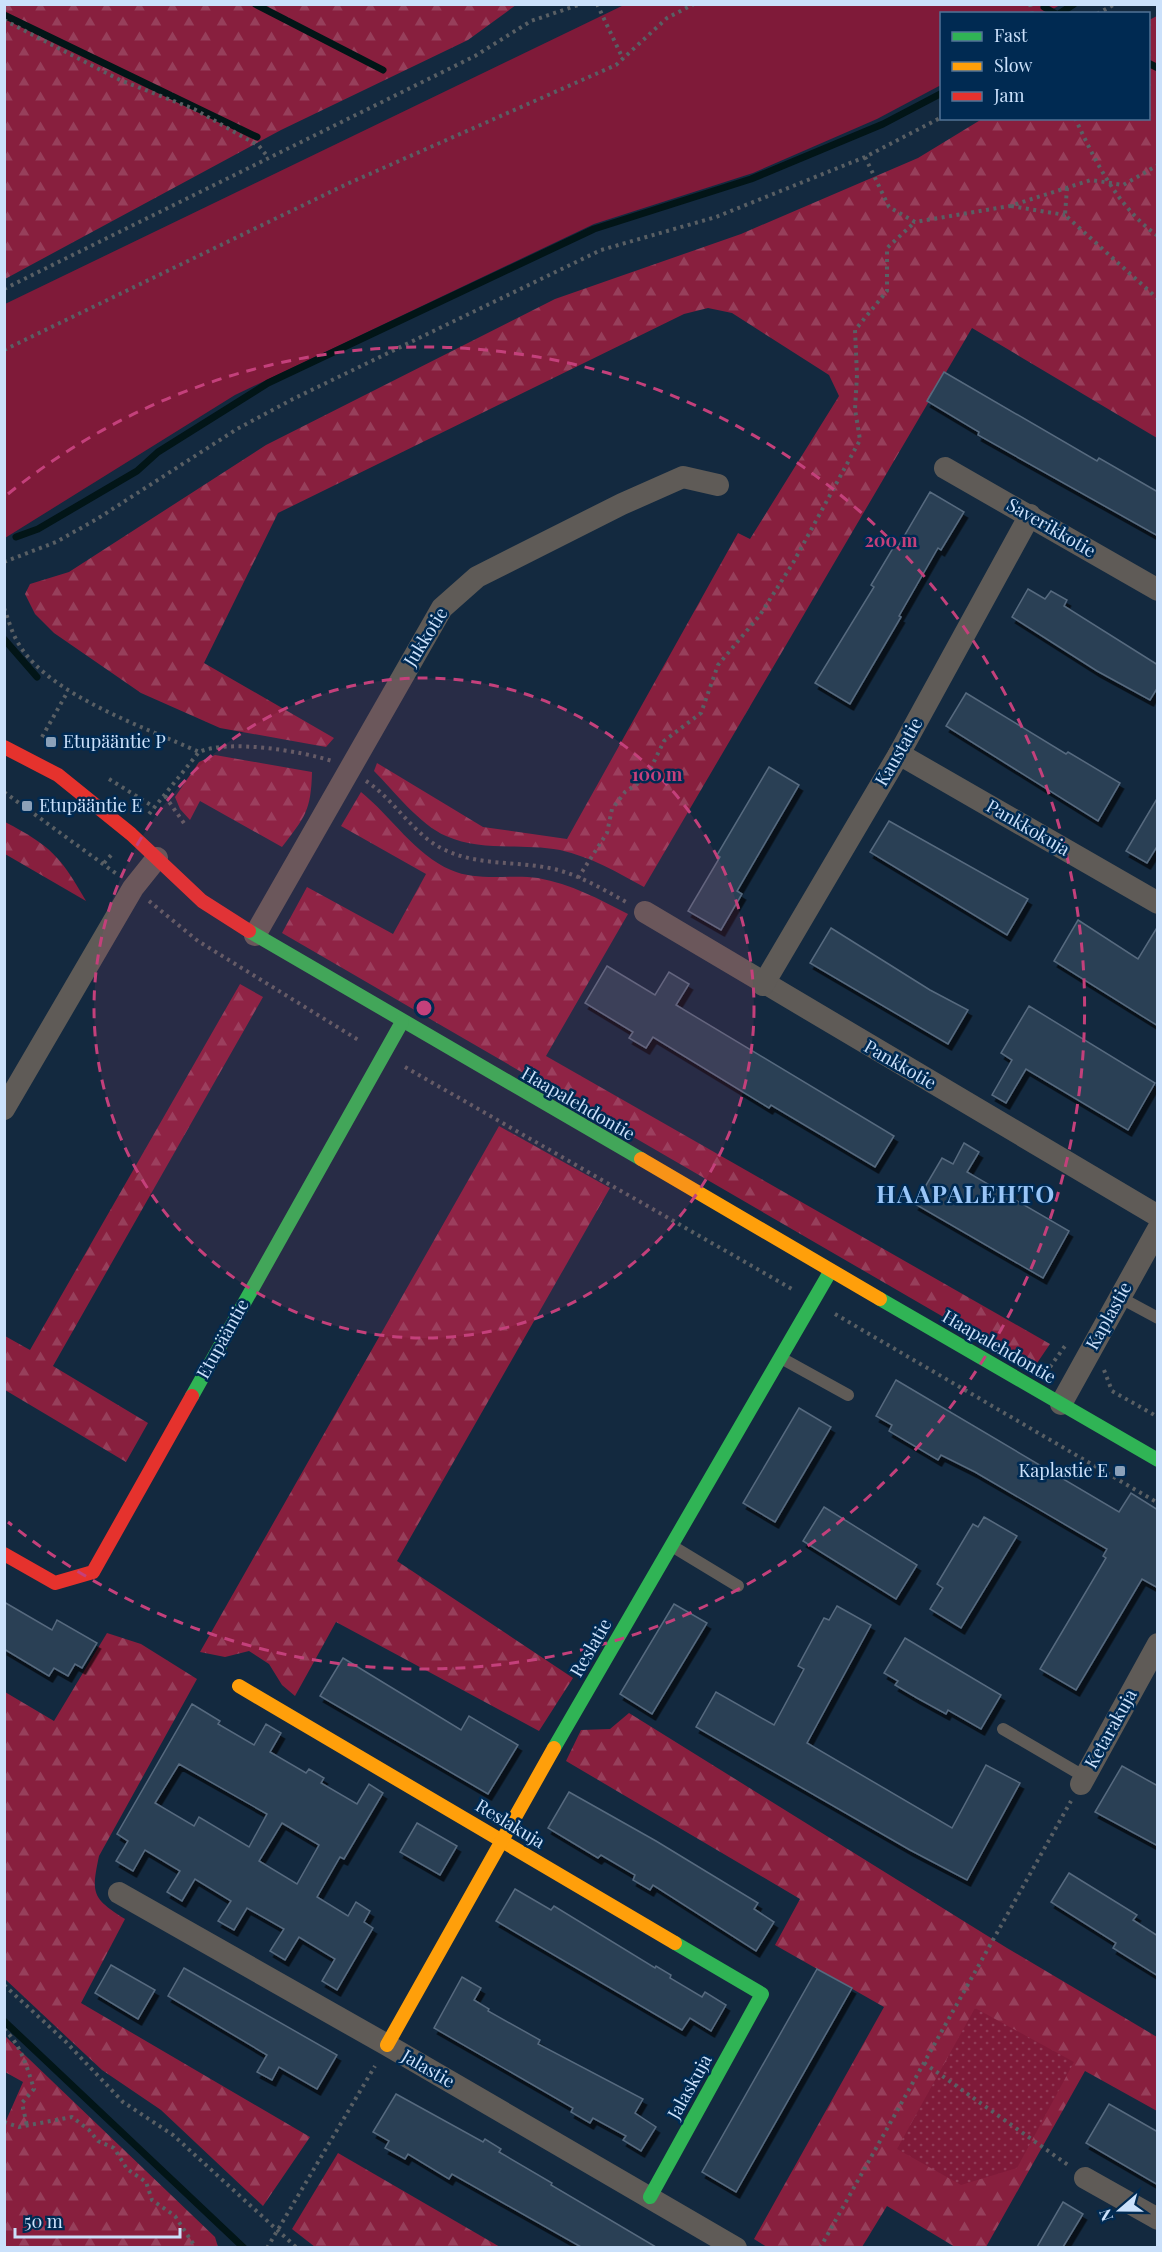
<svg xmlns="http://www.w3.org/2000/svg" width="1162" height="2252" font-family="'Playfair Display',serif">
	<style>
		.grass { fill: #7f1a39 }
		.forest { fill: url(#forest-firs) }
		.park { fill: url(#park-dots) }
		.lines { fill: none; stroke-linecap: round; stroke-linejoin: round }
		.stream { stroke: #021517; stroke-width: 7 }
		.building { fill: #2c4055; stroke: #566a7f; stroke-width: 1.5; fill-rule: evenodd; filter: url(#shadow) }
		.path { stroke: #595f64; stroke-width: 4; stroke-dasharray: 3 4.5; stroke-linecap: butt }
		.lane { stroke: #5f5b57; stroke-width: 12 }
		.street { stroke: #5f5b57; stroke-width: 22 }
		.fast { stroke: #30b455; stroke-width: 14 }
		.slow { stroke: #ff9f0a; stroke-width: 14 }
		.jam { stroke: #e5322d; stroke-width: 14 }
		.ring { fill: none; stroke: #c4407b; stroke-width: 3; stroke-dasharray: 10 8 }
		.poi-dot { fill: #8ba1b9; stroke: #002a52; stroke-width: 2 }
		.labels { text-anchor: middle; stroke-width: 5; stroke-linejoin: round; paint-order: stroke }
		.street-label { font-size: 18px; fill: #cbe1fb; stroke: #002a52 }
		.poi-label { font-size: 18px; fill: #cbe1fb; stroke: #002a52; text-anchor: start }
		.district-label { font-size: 24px; font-weight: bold; letter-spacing: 1.5px; fill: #99c5f7; stroke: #002a52 }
		.centre { fill: #c4407b; stroke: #002a52; stroke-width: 3 }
		.ring-label { font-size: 18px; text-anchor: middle; font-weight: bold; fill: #c4407b; stroke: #002a52; stroke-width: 5; stroke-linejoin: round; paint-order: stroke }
	</style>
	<defs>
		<pattern id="forest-firs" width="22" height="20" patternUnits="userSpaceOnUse" patternTransform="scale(1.5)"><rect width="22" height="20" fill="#881f3e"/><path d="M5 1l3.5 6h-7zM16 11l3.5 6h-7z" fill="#973f5b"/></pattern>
		<pattern id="park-dots" width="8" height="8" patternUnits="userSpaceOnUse" patternTransform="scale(1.5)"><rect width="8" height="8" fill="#7f1a39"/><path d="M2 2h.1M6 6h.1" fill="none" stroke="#903b57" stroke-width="1.8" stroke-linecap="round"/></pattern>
		<filter id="shadow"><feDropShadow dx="3.5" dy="6" stdDeviation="0" flood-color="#0009"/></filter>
	</defs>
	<rect width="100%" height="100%" fill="#13293f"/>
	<polygon class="grass" points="626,4 1060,5 1046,13 942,14 941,85 877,119 753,173 594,224 235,395 5,538 5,304"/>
	<g class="forest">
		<polygon points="5,4 516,4 516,5 468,40 281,130 5,279"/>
		<path d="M 1157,16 L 1157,438 L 972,328 L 644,887 C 617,872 591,857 560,850 C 522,843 482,852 446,836 C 420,825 394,791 374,771 L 377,763 L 483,827 L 567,839 L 738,533 L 750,539 L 839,396 L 829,375 L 732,313 L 708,308 L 684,314 L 278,513 L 204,663 L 334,738 L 326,747 L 220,728 L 141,693 L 54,633 L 35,614 L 25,594 L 30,584 L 69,572 L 266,445 L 555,299 L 741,234 L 918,158 L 982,119 L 1148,118 L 1149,20 Z"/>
		<path d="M 215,755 L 312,772 C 311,811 305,817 282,847 L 200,801 L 190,820 L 180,809 L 175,797 L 199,762 Z"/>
		<path d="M 361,792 C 391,816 415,855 451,870 C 478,882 510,874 538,878 C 571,884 599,899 628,914 L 546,1056 L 1050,1344 L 1033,1369 L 282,933 L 307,887 L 393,934 L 426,874 L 341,826 Z"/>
		<path d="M 5,822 C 51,846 60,856 86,901 L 5,854 Z"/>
		<polygon points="240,984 263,997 53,1366 148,1423 126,1462 5,1390 5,1336 30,1350"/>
		<polygon points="499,1126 610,1188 397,1561 573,1678 539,1731 336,1622 295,1696 282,1685 269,1664 249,1651 225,1657 200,1652"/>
		<path d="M 107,1633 L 141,1644 L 197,1679 L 99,1856 C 91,1894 92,1898 125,1919 L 81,2003 L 310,2137 L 263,2206 L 161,2110 L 102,2070 L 5,1979 L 5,1692 L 54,1721 Z"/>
		<polygon points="629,1713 1007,1948 1157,2037 1157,2111 1085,2071 986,2247 955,2247 887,2206 862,2247 767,2247 754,2239 884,2007 775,1945 800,1899 566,1761 581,1730 610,1729"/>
		<polygon points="5,2036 215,2237 218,2247 5,2247 5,2123 23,2082 5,2072"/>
		<polygon points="338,2153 500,2247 315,2247 292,2229"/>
	</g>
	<polygon class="park" points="975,2008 1074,2062 1017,2168 961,2185 897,2149"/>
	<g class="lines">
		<g class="stream">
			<polyline points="255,4 383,70"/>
			<polyline points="1044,7 1056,14"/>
			<polyline points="1059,14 1074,4"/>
			<polyline points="4,15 257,137"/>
			<polyline points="1148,63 1158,68"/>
			<polyline points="16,537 38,529 137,471 158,452 268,383 594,229 751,179 883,124 942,93"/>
			<polyline points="4,639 37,677"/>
			<polyline points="4,2021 244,2248"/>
		</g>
	</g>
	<g class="building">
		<polygon points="944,372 1097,461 1099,458 1158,492 1158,536 978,435 979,432 927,401"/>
		<polygon points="930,492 964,512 941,550 938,548 899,616 901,617 850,704 815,683 874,587 871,585 896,543 899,545"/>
		<polygon points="1028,589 1045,599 1051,591 1067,600 1064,606 1158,665 1158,687 1150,700 1097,671 1012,617"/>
		<polygon points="966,693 1066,754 1068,752 1120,783 1098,821 946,726"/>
		<polygon points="769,767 799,785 737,891 742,894 721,930 688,911 720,857 717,855"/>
		<polygon points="1158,797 1158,845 1147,863 1126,851"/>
		<polygon points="889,821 1028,899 1007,935 870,852"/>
		<polygon points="1078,920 1138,959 1158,926 1158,1026 1054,961"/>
		<polygon points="831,928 930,990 968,1010 948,1044 810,963"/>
		<polygon points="607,966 655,995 669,972 689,984 676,1005 894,1136 875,1167 771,1105 769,1108 653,1037 646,1048 629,1038 633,1032 585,1003"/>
		<polygon points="1029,1006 1155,1083 1128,1130 1026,1069 1006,1103 992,1095 1012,1060 1001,1053"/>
		<polygon points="964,1143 979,1152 967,1172 1069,1231 1043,1278 915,1204 942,1158 953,1164"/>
		<polygon points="896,1380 1119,1512 1131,1493 1158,1510 1158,1588 1142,1579 1076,1690 1040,1669 1106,1558 1103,1556 1107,1549 975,1472 941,1455 938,1460 889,1431 892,1425 876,1416"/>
		<polygon points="799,1408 831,1427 775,1522 743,1503"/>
		<polygon points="824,1507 917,1565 896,1599 803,1541"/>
		<polygon points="984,1517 1017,1536 961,1628 930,1609 943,1588 937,1584 973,1524 978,1527"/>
		<polygon points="4,1602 52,1630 57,1620 97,1643 82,1668 75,1664 68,1676 54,1668 49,1676 4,1649"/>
		<polygon points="674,1604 707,1623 652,1714 620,1694"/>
		<polygon points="837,1606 871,1625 807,1743 952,1828 986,1765 1020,1783 967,1880 910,1850 696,1727 716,1692 774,1725 804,1669 798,1666 824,1618 829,1620"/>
		<polygon points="905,1638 1001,1695 981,1729 948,1710 946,1714 917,1698 895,1685 898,1681 884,1673"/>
		<polygon points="343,1658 461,1730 469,1716 518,1745 488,1794 320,1696"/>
		<path d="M 192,1704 L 220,1721 L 218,1724 L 254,1745 L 266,1724 L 281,1733 L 270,1752 L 306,1773 L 309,1769 L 324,1778 L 321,1783 L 357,1804 L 369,1784 L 383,1793 L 344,1859 L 340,1857 L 317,1897 L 348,1916 L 356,1902 L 370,1911 L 364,1922 L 373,1928 L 337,1990 L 322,1981 L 335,1959 L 299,1937 L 285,1960 L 270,1951 L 284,1929 L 247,1908 L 234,1930 L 218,1921 L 231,1901 L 195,1879 L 182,1901 L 167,1892 L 180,1871 L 145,1850 L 133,1871 L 116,1861 L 128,1841 L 117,1834 ZM 179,1764 L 267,1814 L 249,1847 L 199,1817 L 194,1826 L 155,1803 ZM 282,1823 L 319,1845 L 297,1884 L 259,1861 Z"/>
		<polygon points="1122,1766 1158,1786 1158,1846 1095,1812"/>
		<polygon points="569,1792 656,1841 758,1903 754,1909 774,1922 756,1951 653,1885 650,1890 633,1880 635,1875 601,1855 598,1858 548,1828"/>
		<polygon points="417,1823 457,1846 440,1875 400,1852"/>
		<polygon points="1069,1873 1137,1915 1133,1920 1158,1936 1158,1976 1113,1948 1116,1943 1051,1902"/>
		<polygon points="515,1889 551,1910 554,1906 655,1968 656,1966 671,1975 670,1978 702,1997 705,1992 726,2005 711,2031 690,2018 682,2030 496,1921"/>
		<polygon points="111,1965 155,1990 138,2019 95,1993"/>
		<polygon points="184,1968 337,2055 317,2089 279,2067 272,2080 257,2072 267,2055 168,1996"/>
		<polygon points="817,1969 852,1988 736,2192 702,2172"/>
		<polygon points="462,1977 481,1988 474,2000 489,2009 488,2011 540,2040 538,2044 643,2099 635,2113 656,2127 641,2151 623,2140 626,2136 593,2118 590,2123 571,2112 573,2108 434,2028"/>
		<polygon points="396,2094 483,2142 485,2139 501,2149 499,2152 552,2183 551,2185 656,2247 581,2247 452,2174 449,2179 408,2154 405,2159 385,2148 389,2141 373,2132"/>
		<polygon points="1109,2104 1158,2132 1158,2185 1086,2143"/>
		<polygon points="1063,2202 1083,2214 1063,2247 1037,2247"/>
	</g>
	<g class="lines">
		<g class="path">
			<polyline points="597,4 623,59"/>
			<polyline points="1030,4 1032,14"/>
			<polyline points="1097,14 1115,4"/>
			<polyline points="4,20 120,80 194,109 259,146 268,157"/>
			<path d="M 1075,118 C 1095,161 1118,208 1158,236"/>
			<polyline points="865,157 889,207 915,222 1010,206 1091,180 1123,185 1158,165"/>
			<polyline points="1067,188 1065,215 1158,299"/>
			<polyline points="1011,206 1065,215"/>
			<polyline points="4,289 475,56 531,21 581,4"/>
			<polyline points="4,350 347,184 616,65 667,18 694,4"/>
			<polyline points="4,562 56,542 97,519 237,429 293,399 601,250 716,217 865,157 942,117"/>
			<path d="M 4,608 C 9,621 12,634 20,646 C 51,696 147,728 199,752"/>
			<polyline points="42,737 68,691"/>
			<polyline points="109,779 154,807"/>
			<path d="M 366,781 C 395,800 414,836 445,850 C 481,867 520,860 558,870 C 583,877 606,891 628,903"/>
			<polyline points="4,792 118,875"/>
			<polyline points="165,796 186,826"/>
			<path d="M 149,814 L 199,752 C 229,739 301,751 332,761"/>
			<polyline points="104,863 113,853"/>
			<polyline points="578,878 607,833 612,809 625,792 646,778 664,741 701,713 718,665 760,615 793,563 860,440 855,409 857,375 855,330 887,291 887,248 915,222"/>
			<polyline points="149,901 198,941 360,1041"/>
			<polyline points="405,1067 792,1289"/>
			<polyline points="835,1314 1158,1503"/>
			<polyline points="1050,1367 1065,1346"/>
			<polyline points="1104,1370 1112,1391 1158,1417"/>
			<polyline points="4,1985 65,2041 123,2102 173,2135 297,2248"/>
			<path d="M 4,2029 C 21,2045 27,2067 34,2089 L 22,2103 L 27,2126"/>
			<polyline points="924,2063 1068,2165"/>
			<polyline points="4,2122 19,2127 72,2117 89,2130 98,2141 114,2148 127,2169 146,2182 152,2200 175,2216 196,2248"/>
			<polyline points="267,2248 375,2066"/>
			<polyline points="820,2248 1071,1801"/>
		</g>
		<g class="lane">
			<polyline points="1119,1297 1158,1318"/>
			<polyline points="781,1358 848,1395"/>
			<polyline points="672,1546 738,1586"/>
			<polyline points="1003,1729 1085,1777"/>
		</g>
		<g class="street">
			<polyline points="945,468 1158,590"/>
			<polyline points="899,754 1158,903"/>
			<polyline points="645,912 1158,1216"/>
			<polyline points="255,935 442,608 477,577 622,504 683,477 718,485"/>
			<polyline points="763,985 899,754 1030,515"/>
			<polyline points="4,1109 133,888 157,858"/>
			<polyline points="1061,1404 1158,1229"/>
			<polyline points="1081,1784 1158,1644"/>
			<polyline points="119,1893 387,2045 736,2248"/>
			<polyline points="1085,2178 1158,2219"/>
		</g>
		<g class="fast">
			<polyline points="249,931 641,1159"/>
			<polyline points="880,1299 1158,1460"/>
			<polyline points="192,1396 402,1022"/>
			<polyline points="554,1748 830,1272"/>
			<polyline points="650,2197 762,1994 675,1943"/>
		</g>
		<g class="slow">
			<polyline points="641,1159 880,1299"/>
			<polyline points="239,1686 675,1943"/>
			<polyline points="387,2045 554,1748"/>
		</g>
		<g class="jam">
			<polyline points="4,747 58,775 131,834 202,901 249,931"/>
			<polyline points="4,1554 55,1583 93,1572 192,1396"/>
		</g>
	</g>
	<circle cx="424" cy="1008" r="330" fill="#c4407b" fill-opacity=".12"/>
	<g class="ring">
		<circle cx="424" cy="1008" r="330"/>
		<path d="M8 494A661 661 0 1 1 8 1522"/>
	</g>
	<g class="poi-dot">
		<rect x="45" y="736" width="12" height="12" rx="3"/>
		<rect x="21" y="800" width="12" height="12" rx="3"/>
		<rect x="1114" y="1465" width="12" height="12" rx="3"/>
	</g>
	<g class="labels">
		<g class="street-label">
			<text transform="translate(1051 528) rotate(30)" y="6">Saverikkotie</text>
			<text transform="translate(426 637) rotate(-58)" y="6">Jukkotie</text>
			<text transform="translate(899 752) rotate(-60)" y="6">Kaustatie</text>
			<text transform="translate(1028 828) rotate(30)" y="6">Pankkokuja</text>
			<text transform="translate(900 1065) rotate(30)" y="6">Pankkotie</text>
			<text transform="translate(578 1104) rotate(30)" y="6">Haapalehdontie</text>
			<text transform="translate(1109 1316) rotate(-61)" y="6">Kaplastie</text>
			<text transform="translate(223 1339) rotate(-61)" y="6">Etupääntie</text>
			<text transform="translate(999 1347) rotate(30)" y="6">Haapalehdontie</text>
			<text transform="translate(591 1648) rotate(-60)" y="6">Reslatie</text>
			<text transform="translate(1111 1729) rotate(-61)" y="6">Ketarakuja</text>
			<text transform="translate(510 1824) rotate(31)" y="6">Reslakuja</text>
			<text transform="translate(428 2069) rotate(30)" y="6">Jalastie</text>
			<text transform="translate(690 2087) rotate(-61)" y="6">Jalaskuja</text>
		</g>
		<g class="poi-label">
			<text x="63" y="748">Etupääntie P</text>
			<text x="39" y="812">Etupääntie E</text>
			<text x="1108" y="1477" text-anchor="end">Kaplastie E</text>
		</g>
		<g class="district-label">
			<text x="966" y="1203">HAAPALEHTO</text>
		</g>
	</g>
	<circle cx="424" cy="1008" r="9" class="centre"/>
	<g class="ring-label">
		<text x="891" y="547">200 m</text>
		<text x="657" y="781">100 m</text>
	</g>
	<rect width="1162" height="2252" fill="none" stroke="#cbe1fb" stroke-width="12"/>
	<rect x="940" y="12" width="210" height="108" fill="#002a52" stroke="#517396" stroke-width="1.5"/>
	<rect x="952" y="32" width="30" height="9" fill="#30b455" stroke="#517396" stroke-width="1.5"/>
	<text x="994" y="42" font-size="18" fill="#cbe1fb">Fast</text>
	<rect x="952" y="62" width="30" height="9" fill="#ff9f0a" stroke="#517396" stroke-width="1.5"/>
	<text x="994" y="72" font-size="18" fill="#cbe1fb">Slow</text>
	<rect x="952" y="92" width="30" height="9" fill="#e5322d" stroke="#517396" stroke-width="1.5"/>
	<text x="994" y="102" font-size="18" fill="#cbe1fb">Jam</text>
	<g transform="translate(1120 2210) rotate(250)" stroke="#002a52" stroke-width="4.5" paint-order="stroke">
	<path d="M0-4.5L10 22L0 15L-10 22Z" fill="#cbe1fb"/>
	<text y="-9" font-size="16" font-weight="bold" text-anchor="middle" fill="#cbe1fb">N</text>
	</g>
	<path d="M15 2228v9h165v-9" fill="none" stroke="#cbe1fb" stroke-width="3"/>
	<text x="24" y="2228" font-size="18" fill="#cbe1fb" stroke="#002a52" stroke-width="4.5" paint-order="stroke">50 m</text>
</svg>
